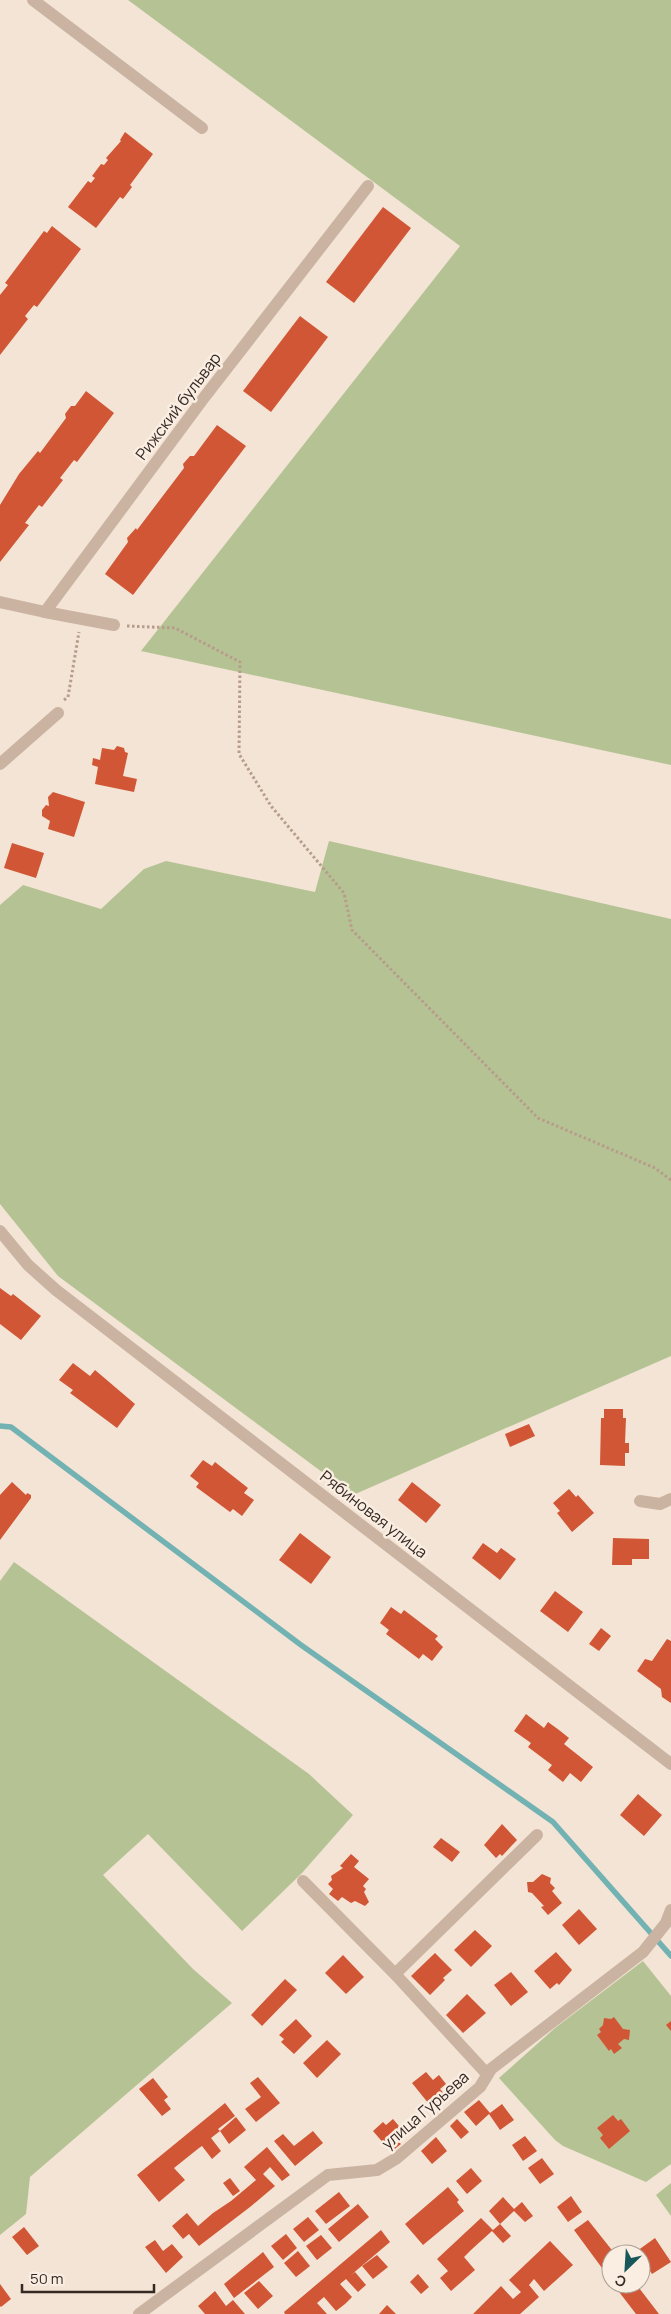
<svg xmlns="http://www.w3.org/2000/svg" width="671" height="2314" font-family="Manrope,sans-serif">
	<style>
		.green { fill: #b5c394 }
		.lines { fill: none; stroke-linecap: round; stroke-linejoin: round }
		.stream { stroke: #72b2b2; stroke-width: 5.5 }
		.building { fill: #d15635 }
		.path { stroke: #b79c8b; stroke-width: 3; stroke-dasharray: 2.5 2.5; stroke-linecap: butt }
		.minor { stroke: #cbb3a1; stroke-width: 12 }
		.labels { text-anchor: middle; stroke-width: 5; stroke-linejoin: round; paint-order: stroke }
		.street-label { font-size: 16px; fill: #352924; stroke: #faeee2 }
	</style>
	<rect width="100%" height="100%" fill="#f3e4d5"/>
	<g class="green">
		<polygon points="128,0 671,0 671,765 141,651 460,246"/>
		<polygon points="329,841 671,919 671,1356 353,1495 58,1276 0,1204 0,905 23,885 101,909 144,869 166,861 315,892"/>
		<polygon points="14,1562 309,1774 353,1815 302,1873 242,1931 148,1834 103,1875 193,1969 232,2003 30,2177 26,2214 0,2235 0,1581"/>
		<polygon points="643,1961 671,1996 671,2164 646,2182 563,2146 555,2140 499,2078 555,2028"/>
		<polygon points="671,2183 671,2216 656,2195"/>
	</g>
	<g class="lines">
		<polyline class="stream" points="0,1426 11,1427 301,1645 553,1822 671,1956"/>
	</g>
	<g class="building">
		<polygon points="125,132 153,154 130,185 132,187 123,199 120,197 96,228 68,207 88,181 91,183 95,178 92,176 101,164 104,165 108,160 106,158 121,141 120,140"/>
		<polygon points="383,207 411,228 354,303 326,282"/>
		<polygon points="52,226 81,249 37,307 34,305 25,316 28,319 0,355 0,295 8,285 5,283 44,231 47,233"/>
		<polygon points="300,316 328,337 271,412 243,391"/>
		<polygon points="86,391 114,413 77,462 74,460 60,478 63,480 42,507 39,505 25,523 29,525 0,562 0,505 19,474 38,451 40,453 66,418 65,414 71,406 75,406"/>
		<polygon points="217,425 246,446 133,595 105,574 128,542 127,538 136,528 137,530 184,468 183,464 190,456 194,456"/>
		<polygon points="117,746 124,748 125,752 128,753 123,776 137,779 134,792 95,784 98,767 92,765 93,758 100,760 102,748 114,750"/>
		<polygon points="53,792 85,802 74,837 48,829 50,821 42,816 42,810 46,805 49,806 48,797"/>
		<polygon points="12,843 44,853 36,878 4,868"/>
		<polygon points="0,1288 11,1296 13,1294 41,1316 21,1340 0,1324"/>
		<polygon points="73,1363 90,1376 95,1370 135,1404 117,1428 70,1393 73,1390 59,1380"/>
		<polygon points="604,1409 623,1409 623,1418 626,1418 625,1443 629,1443 629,1453 625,1453 625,1466 600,1465 601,1418 604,1418"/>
		<polygon points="529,1424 535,1436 510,1447 505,1434"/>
		<polygon points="203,1460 212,1466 215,1462 248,1488 244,1493 254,1500 242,1516 233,1509 230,1512 196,1487 199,1483 190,1476"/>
		<polygon points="12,1482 26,1495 27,1493 31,1495 31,1498 0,1540 0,1495"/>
		<polygon points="412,1482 441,1505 426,1523 398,1500"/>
		<polygon points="569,1489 576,1497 578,1495 594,1513 572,1532 557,1513 560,1511 553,1503"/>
		<polygon points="300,1533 331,1557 311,1584 279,1560"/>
		<polygon points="613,1538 649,1539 649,1559 632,1559 632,1565 612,1565"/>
		<polygon points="483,1543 497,1553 501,1548 516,1559 500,1580 472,1558"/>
		<polygon points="555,1591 583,1612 568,1632 540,1611"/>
		<polygon points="391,1607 401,1614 404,1610 438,1636 435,1639 443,1647 432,1661 423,1654 419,1659 386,1634 389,1630 380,1623"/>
		<polygon points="601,1628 611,1636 599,1651 589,1644"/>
		<polygon points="667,1639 671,1641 671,1703 662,1697 661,1689 637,1671 645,1659 652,1661"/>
		<polygon points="526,1714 544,1728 548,1722 559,1730 569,1738 564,1744 593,1767 581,1782 570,1773 563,1782 548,1770 552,1765 528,1747 531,1743 514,1731"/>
		<polygon points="638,1794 662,1815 644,1836 620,1815"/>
		<polygon points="502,1824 517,1840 502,1856 500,1854 496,1858 484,1845"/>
		<polygon points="441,1838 460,1852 452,1862 433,1847"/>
		<polygon points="351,1854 359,1861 354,1867 369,1879 363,1886 366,1889 364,1892 369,1902 365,1906 355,1901 351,1903 342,1897 338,1901 329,1894 333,1889 328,1884 332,1880 331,1876 343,1868 340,1866"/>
		<polygon points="542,1874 551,1878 550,1883 555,1888 552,1891 562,1903 548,1915 541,1907 544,1906 532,1893 528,1892 527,1882 533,1882"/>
		<polygon points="579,1909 597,1929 579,1945 562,1925"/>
		<polygon points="475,1930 492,1946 471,1967 454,1950"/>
		<polygon points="556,1952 572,1970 559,1985 557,1983 550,1989 534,1971"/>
		<polygon points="435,1953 452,1970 443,1978 445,1980 430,1995 411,1976"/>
		<polygon points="343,1955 364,1977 346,1994 325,1973"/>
		<polygon points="511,1972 528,1992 511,2006 494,1985"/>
		<polygon points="285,1979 297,1990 262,2026 251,2015"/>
		<polygon points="467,1994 486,2013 463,2033 446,2015"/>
		<polygon points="614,2017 623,2029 630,2030 629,2040 624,2039 618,2044 622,2048 614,2054 611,2049 609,2051 597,2035 601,2032 599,2029 603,2025 604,2018 611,2019"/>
		<polygon points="296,2019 312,2036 294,2054 281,2042 284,2039 279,2035"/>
		<polygon points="671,2021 671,2031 666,2025"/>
		<polygon points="327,2040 341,2054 317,2078 303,2063"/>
		<polygon points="426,2072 433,2080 439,2075 446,2084 440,2089 447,2097 433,2109 412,2083"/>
		<polygon points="258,2077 280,2103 256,2122 245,2109 261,2097 250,2083"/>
		<polygon points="153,2078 168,2097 164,2100 171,2109 162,2116 139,2089"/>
		<polygon points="479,2100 490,2113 502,2104 514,2120 500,2130 489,2114 476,2126 464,2112"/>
		<polygon points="225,2103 235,2116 218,2129 220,2131 236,2117 246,2130 229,2144 220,2131 211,2138 221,2151 212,2159 202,2146 199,2148 174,2168 185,2180 159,2202 137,2175"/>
		<polygon points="613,2115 618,2121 621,2119 630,2131 609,2149 600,2138 603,2135 597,2128"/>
		<polygon points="393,2119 404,2132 396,2139 401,2144 391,2152 373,2131 383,2122 386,2125"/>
		<polygon points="457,2119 469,2132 461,2139 450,2126"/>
		<polygon points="313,2131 323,2143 295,2166 274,2141 283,2134 294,2146"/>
		<polygon points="525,2136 537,2151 523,2161 512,2145"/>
		<polygon points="436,2137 447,2151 432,2164 421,2151"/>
		<polygon points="267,2147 290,2175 282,2181 270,2167 263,2174 275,2186 250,2207 199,2246 189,2234 183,2239 172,2226 187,2213 198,2226 213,2213 218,2219 213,2213 231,2201 256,2180 244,2167"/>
		<polygon points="542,2158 554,2174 540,2184 528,2168"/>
		<polygon points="471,2168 482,2181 467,2194 456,2181"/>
		<polygon points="230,2178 240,2191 233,2196 223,2183"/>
		<polygon points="448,2187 459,2200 457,2202 464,2211 423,2245 405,2224"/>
		<polygon points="339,2192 350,2206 326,2224 315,2211"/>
		<polygon points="571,2196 582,2212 568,2222 557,2207"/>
		<polygon points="503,2197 514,2209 522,2202 533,2216 525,2222 514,2211 500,2224 511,2236 503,2243 492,2231 471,2250 464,2257 475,2270 451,2291 440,2278 448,2271 437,2259 481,2218 493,2230 500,2224 489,2211"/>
		<polygon points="358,2204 369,2217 339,2242 328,2229"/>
		<polygon points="308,2217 319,2230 304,2242 293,2229"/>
		<polygon points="588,2220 615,2254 611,2254 611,2262 602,2268 574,2230"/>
		<polygon points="24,2227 39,2246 27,2255 12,2237"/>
		<polygon points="381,2230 390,2242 351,2275 355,2272 366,2285 358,2292 346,2279 340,2284 352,2297 345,2304 336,2311 324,2297 317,2303 327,2314 285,2314 284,2312"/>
		<polygon points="286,2234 297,2248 283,2260 271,2246"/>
		<polygon points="321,2235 332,2248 317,2260 306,2246"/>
		<polygon points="655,2238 671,2262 652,2274 641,2257 641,2254 637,2251"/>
		<polygon points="155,2240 163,2251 172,2244 183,2257 166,2273 145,2247"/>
		<polygon points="550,2241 573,2265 544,2291 534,2279 529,2285 539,2297 520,2314 473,2314 501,2286 513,2299 521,2292 509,2280"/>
		<polygon points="298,2251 310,2266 296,2277 284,2263"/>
		<polygon points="263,2252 274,2267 234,2298 224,2284"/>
		<polygon points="377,2255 388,2267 373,2279 362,2266"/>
		<polygon points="418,2274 429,2287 421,2294 410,2282"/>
		<polygon points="259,2281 273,2296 258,2309 244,2293"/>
		<polygon points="0,2284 11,2299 1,2307 0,2306"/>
		<polygon points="613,2284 636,2284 659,2314 636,2314"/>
		<polygon points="215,2291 226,2306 233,2300 245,2314 205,2314 198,2306"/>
		<polygon points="387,2305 396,2314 379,2314"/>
	</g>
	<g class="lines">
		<g class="path">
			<polyline points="127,626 175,628 240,662 239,754 271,806 344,893 352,930 538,1118 655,1168 671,1180"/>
			<polyline points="64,700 68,697 79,632"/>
		</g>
		<g class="minor">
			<polyline points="33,0 202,128"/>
			<polyline points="0,602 45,612 203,399 368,186"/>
			<polyline points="45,612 114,625"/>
			<polyline points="0,764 58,713"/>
			<polyline points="0,1231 28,1265 56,1290 671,1764"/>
			<polyline points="640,1501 660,1504 671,1499"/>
			<polyline points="303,1881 395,1974 487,2074"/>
			<polyline points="395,1974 537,1835"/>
			<polyline points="139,2314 328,2175 377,2170 397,2158 480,2087 491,2069 643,1952 666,1923 671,1910"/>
		</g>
	</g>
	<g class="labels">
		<g class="street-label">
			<text transform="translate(178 406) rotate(-53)" y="6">Рижский бульвар</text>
			<text transform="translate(374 1514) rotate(38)" y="6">Рябиновая улица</text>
			<text transform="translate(425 2110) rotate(-41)" y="6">улица Гурьева</text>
		</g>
	</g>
	<g transform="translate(626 2269) rotate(205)"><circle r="24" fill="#faeee2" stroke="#ab9f96"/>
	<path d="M0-4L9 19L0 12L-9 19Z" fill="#175759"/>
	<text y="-8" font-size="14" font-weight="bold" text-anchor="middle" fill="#352924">С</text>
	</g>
	<path d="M22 2284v8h132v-8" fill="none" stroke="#352924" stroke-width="2.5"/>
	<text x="30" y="2284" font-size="15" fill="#352924" stroke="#faeee2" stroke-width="4" paint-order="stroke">50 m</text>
</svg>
